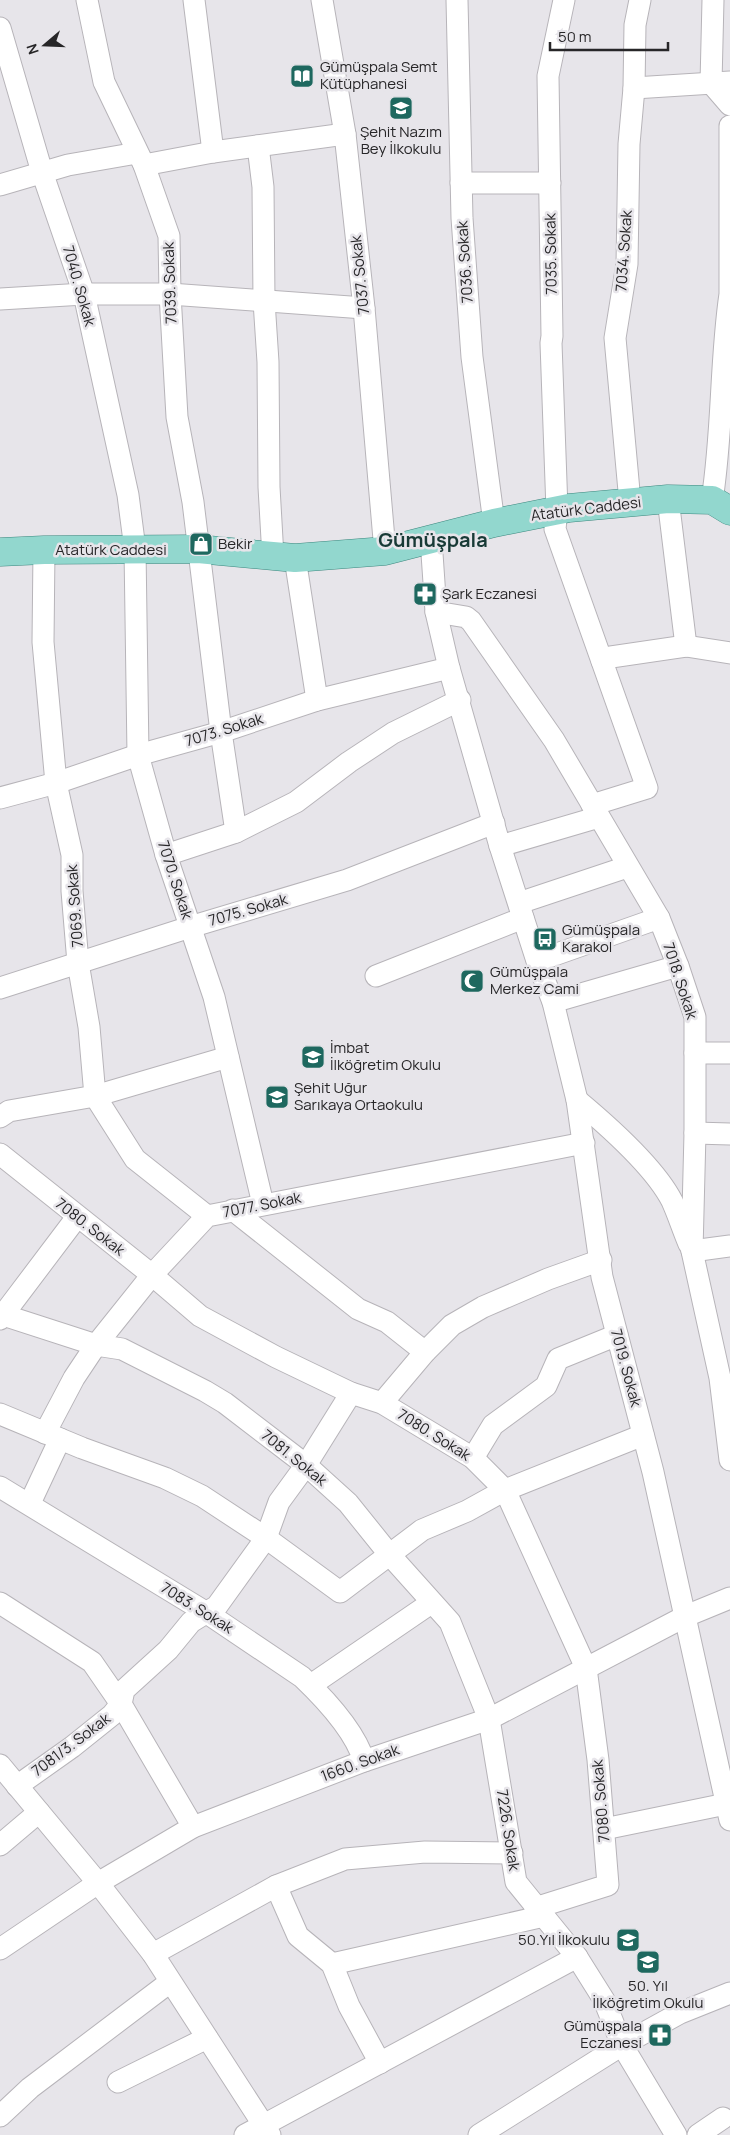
<svg xmlns="http://www.w3.org/2000/svg" width="730" height="2135" font-family="Manrope,sans-serif">
	<style>
		.lines { fill: none; stroke-linecap: round; stroke-linejoin: round }
		.minor-casing { stroke: #b7b4b9; stroke-width: 23 }
		.major-casing { stroke: #3d887f; stroke-width: 29 }
		.minor { stroke: #fff; stroke-width: 21 }
		.major { stroke: #92d7ce; stroke-width: 28 }
		.labels { text-anchor: middle; stroke-width: 5; stroke-linejoin: round; paint-order: stroke }
		.poi-label { font-size: 15px; fill: #272628; stroke: #e7e5ea; text-anchor: start }
		.street-label { font-size: 15px; fill: #272628; stroke: #e7e5ea }
		.district-label { font-size: 20px; font-weight: bold; fill: #183a36; stroke: #e7e5ea }
	</style>
	<rect width="100%" height="100%" fill="#e7e5ea"/>
	<g class="lines">
		<g class="minor-casing">
			<g id="minor">
				<polyline points="87,0 104,82 144,165 169,236 170,294 177,417 193,502 221,732 236,832"/>
				<polyline points="194,0 213,152"/>
				<polyline points="322,0 345,134 364,308 385,551"/>
				<polyline points="457,0 462,218 472,357 494,523"/>
				<polyline points="564,0 548,76 552,336 551,343 557,510 555,529 647,788 592,805"/>
				<polyline points="713,0 711,83 730,105"/>
				<polyline points="0,28 42,172 84,294 128,495 135,549 138,755 166,855 214,997 263,1204"/>
				<polyline points="634,88 730,82"/>
				<polyline points="258,146 263,187 264,301 268,362 269,487 273,557"/>
				<polyline points="144,165 213,152 345,134"/>
				<polyline points="461,183 550,183"/>
				<polyline points="0,185 68,165 137,153"/>
				<polyline points="0,299 84,294 170,294 364,308"/>
				<polyline points="668,499 686,646"/>
				<path d="M 712,500 C 723,431 720,362 730,294 L 730,126"/>
				<polyline points="630,502 615,338 627,264 629,144 634,88 635,25 640,0"/>
				<polyline points="431,539 436,612 449,668 500,846 537,961 553,1002 577,1100 602,1277 653,1472 730,1820"/>
				<polyline points="44,550 43,642 56,783 72,855 72,891 78,963 89,1027 95,1096 135,1159 207,1216"/>
				<polyline points="295,558 317,700"/>
				<polyline points="436,612 466,617 471,621 554,740 659,918 678,966 695,1017 695,1133 692,1251 720,1378 730,1460"/>
				<polyline points="602,661 611,657 686,646 730,653"/>
				<polyline points="0,798 56,783 138,755 221,732 317,700 449,668"/>
				<polyline points="500,846 599,817"/>
				<polyline points="166,855 236,832 296,802 349,762 393,733 460,700"/>
				<polyline points="519,903 627,867"/>
				<polyline points="537,961 659,918"/>
				<polyline points="376,976 523,918"/>
				<polyline points="0,988 190,927 347,880 494,823"/>
				<polyline points="553,1002 678,966"/>
				<polyline points="695,1053 730,1053"/>
				<path d="M 577,1100 C 607,1125 654,1166 672,1201 C 678,1214 683,1230 689,1244"/>
				<polyline points="0,1117 9,1111 95,1096 228,1057"/>
				<polyline points="695,1133 730,1134"/>
				<polyline points="0,1154 152,1275 200,1316 276,1357 351,1393 382,1403 473,1458 505,1490 586,1668 598,1760 608,1885 535,1908"/>
				<polyline points="233,1210 358,1309 387,1322 425,1352"/>
				<polyline points="692,1251 730,1246"/>
				<polyline points="0,1314 96,1345 122,1349 205,1391 225,1403 306,1465 348,1503 389,1554 450,1622 489,1719 516,1882 577,1957 604,2000 622,2045 676,2135"/>
				<polyline points="0,1319 77,1217"/>
				<polyline points="382,1403 425,1352 452,1325 483,1307 548,1279 601,1260"/>
				<polyline points="0,1414 82,1448 165,1478 202,1496 266,1538 340,1592 422,1530 467,1511 505,1490 643,1435"/>
				<polyline points="45,1433 74,1378 96,1345 152,1275 207,1216 584,1143"/>
				<polyline points="473,1458 493,1425 546,1386 558,1359 617,1335"/>
				<path d="M 0,1487 L 207,1613 L 302,1677 C 324,1698 355,1731 364,1761"/>
				<polyline points="30,1503 60,1439"/>
				<polyline points="0,1603 92,1662 121,1704 193,1827"/>
				<polyline points="311,1685 431,1603"/>
				<polyline points="0,1765 98,1883 153,1954 270,2135"/>
				<polyline points="17,1786 72,1747 112,1715 121,1704 124,1690 168,1650 191,1622 217,1606 266,1538 279,1502 306,1465 351,1393"/>
				<polyline points="604,1829 726,1804"/>
				<polyline points="0,1845 39,1812"/>
				<polyline points="276,1886 298,1936 332,1964 349,2006 380,2063"/>
				<polyline points="0,1949 98,1883 193,1827 364,1761 489,1719 686,1616 730,1598"/>
				<polyline points="153,1954 276,1886 345,1859 425,1852 512,1853"/>
				<polyline points="332,1964 544,1916"/>
				<polyline points="118,2082 207,2038"/>
				<polyline points="0,2116 30,2088 170,1982"/>
				<polyline points="245,2135 577,1957"/>
				<polyline points="479,2135 622,2045 680,2013 730,1993"/>
				<polyline points="698,2135 723,2118"/>
			</g>
		</g>
		<g class="major-casing">
			<polyline id="major" points="0,552 44,550 198,549 295,558 385,551 494,523 569,508 668,499 712,500 730,511"/>
		</g>
		<use href="#minor" class="minor"/>
		<use href="#major" class="major"/>
	</g>
	<defs>
		<g id="library-square" transform="scale(1.25)"><rect x="-9" y="-9" width="18" height="18" rx="4" fill="#1e685f" stroke="#e7e5ea"/><path d="M-6-4Q-3-5.5-.7-3.5V5Q-3 3-6 4ZM6-4Q3-5.5 .7-3.5V5Q3 3 6 4Z" fill="#fff"/></g>
		<g id="school-square" transform="scale(1.25)"><rect x="-9" y="-9" width="18" height="18" rx="4" fill="#1e685f" stroke="#e7e5ea"/><path d="M0-5L7-2L0 1L-7-2ZM-4 1L0 2.5L4 1V4Q0 6-4 4Z" fill="#fff"/></g>
		<g id="shop-square" transform="scale(1.25)"><rect x="-9" y="-9" width="18" height="18" rx="4" fill="#1e685f" stroke="#e7e5ea"/><path d="M-5-2.5h2.3a2.7 3.5 0 0 1 5.4 0H5L5.5 6h-11ZM-1.5-2.5h3a1.5 2.3 0 0 0-3 0Z" fill="#fff"/></g>
		<g id="pharmacy-square" transform="scale(1.25)"><rect x="-9" y="-9" width="18" height="18" rx="4" fill="#1e685f" stroke="#e7e5ea"/><path d="M-2-6h4v4h4v4h-4v4h-4v-4h-4v-4h4Z" fill="#fff"/></g>
		<g id="bus-square" transform="scale(1.25)"><rect x="-9" y="-9" width="18" height="18" rx="4" fill="#1e685f" stroke="#e7e5ea"/><path d="M-5-6H5V4H4V6H2V4H-2V6H-4V4H-5ZM-3.5-4V0h7V-4ZM-3.5 1.2v1.5H-2V1.2ZM2 1.2v1.5H3.5V1.2Z" fill="#fff"/></g>
		<g id="mosque-square" transform="scale(1.25)"><rect x="-9" y="-9" width="18" height="18" rx="4" fill="#1e685f" stroke="#e7e5ea"/><path d="M3.5-4.9A6 6 0 1 0 3.5 4.9A5 5 0 1 1 3.5-4.9Z" fill="#fff"/></g>
	</defs>
	<g fill-rule="evenodd">
		<use href="#library-square" x="302" y="76"/>
		<use href="#school-square" x="401" y="108"/>
		<use href="#shop-square" x="201" y="544"/>
		<use href="#pharmacy-square" x="425" y="594"/>
		<use href="#bus-square" x="545" y="939"/>
		<use href="#mosque-square" x="472" y="981"/>
		<use href="#school-square" x="313" y="1057"/>
		<use href="#school-square" x="277" y="1097"/>
		<use href="#school-square" x="628" y="1940"/>
		<use href="#school-square" x="648" y="1962"/>
		<use href="#pharmacy-square" x="660" y="2035"/>
	</g>
	<g class="labels">
		<g class="poi-label">
			<text x="320" y="72">Gümüşpala Semt<tspan x="320" dy="17">Kütüphanesi</tspan></text>
			<text x="401" y="137" text-anchor="middle">Şehit Nazım<tspan x="401" dy="17">Bey İlkokulu</tspan></text>
			<text x="218" y="549">Bekir</text>
			<text x="442" y="599">Şark Eczanesi</text>
			<text x="562" y="935">Gümüşpala<tspan x="562" dy="17">Karakol</tspan></text>
			<text x="490" y="977">Gümüşpala<tspan x="490" dy="17">Merkez Cami</tspan></text>
			<text x="330" y="1053">İmbat<tspan x="330" dy="17">İlköğretim Okulu</tspan></text>
			<text x="294" y="1093">Şehit Uğur<tspan x="294" dy="17">Sarıkaya Ortaokulu</tspan></text>
			<text x="610" y="1945" text-anchor="end">50.Yıl İlkokulu</text>
			<text x="648" y="1991" text-anchor="middle">50. Yıl<tspan x="648" dy="17">İlköğretim Okulu</tspan></text>
			<text x="642" y="2031" text-anchor="end">Gümüşpala<tspan x="642" dy="17">Eczanesi</tspan></text>
		</g>
		<g class="street-label">
			<text transform="translate(624 251) rotate(-86)" y="5">7034. Sokak</text>
			<text transform="translate(551 254) rotate(-91)" y="5">7035. Sokak</text>
			<text transform="translate(465 262) rotate(-94)" y="5">7036. Sokak</text>
			<text transform="translate(360 275) rotate(-96)" y="5">7037. Sokak</text>
			<text transform="translate(170 283) rotate(-92)" y="5">7039. Sokak</text>
			<text transform="translate(79 286) rotate(74)" y="5">7040. Sokak</text>
			<text transform="translate(586 509) rotate(-7)" y="5">Atatürk Caddesi</text>
			<text x="111" y="555">Atatürk Caddesi</text>
			<text transform="translate(224 730) rotate(-17)" y="5">7073. Sokak</text>
			<text transform="translate(175 880) rotate(72)" y="5">7070. Sokak</text>
			<text transform="translate(75 906) rotate(-94)" y="5">7069. Sokak</text>
			<text transform="translate(248 910) rotate(-16)" y="5">7075. Sokak</text>
			<text transform="translate(680 981) rotate(72)" y="5">7018. Sokak</text>
			<text transform="translate(262 1205) rotate(-11)" y="5">7077. Sokak</text>
			<text transform="translate(90 1227) rotate(38)" y="5">7080. Sokak</text>
			<text transform="translate(626 1368) rotate(75)" y="5">7019. Sokak</text>
			<text transform="translate(434 1435) rotate(32)" y="5">7080. Sokak</text>
			<text transform="translate(294 1458) rotate(39)" y="5">7081. Sokak</text>
			<text transform="translate(197 1608) rotate(32)" y="5">7083. Sokak</text>
			<text transform="translate(71 1745) rotate(-37)" y="5">7081/3. Sokak</text>
			<text transform="translate(360 1763) rotate(-20)" y="5">1660. Sokak</text>
			<text transform="translate(601 1801) rotate(-95)" y="5">7080. Sokak</text>
			<text transform="translate(508 1830) rotate(81)" y="5">7226. Sokak</text>
		</g>
		<g class="district-label">
			<text x="433" y="547">Gümüşpala</text>
		</g>
	</g>
	<g transform="translate(45 45) rotate(251)" stroke="#e7e5ea" stroke-width="4" paint-order="stroke">
	<path d="M0-4L9 19L0 12L-9 19Z" fill="#272628"/>
	<text y="-8" font-size="14" font-weight="bold" text-anchor="middle" fill="#272628">N</text>
	</g>
	<path d="M550 42v8h118v-8" fill="none" stroke="#272628" stroke-width="2.5"/>
	<text x="558" y="42" font-size="15" fill="#272628" stroke="#e7e5ea" stroke-width="4" paint-order="stroke">50 m</text>
</svg>
